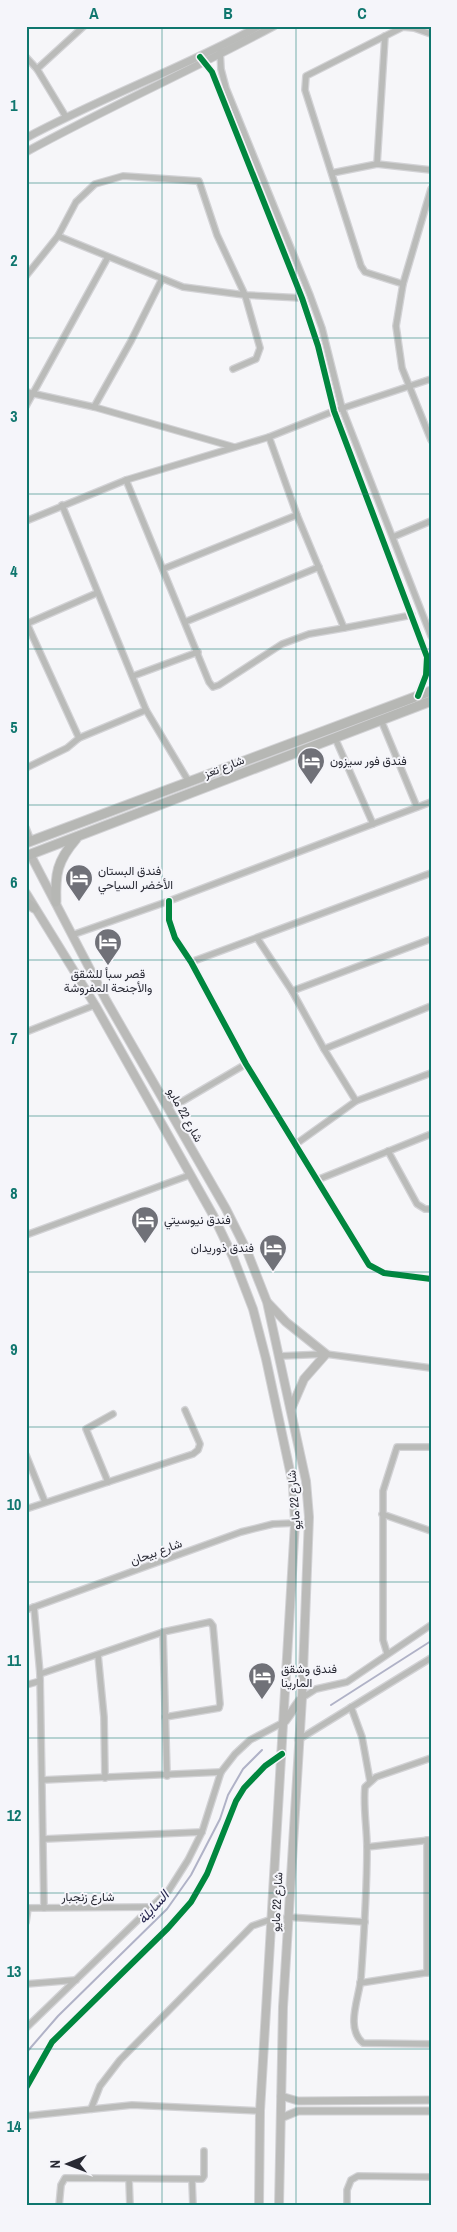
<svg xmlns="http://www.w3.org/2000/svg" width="457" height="2232" font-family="'Archivo Narrow',Vazirmatn,sans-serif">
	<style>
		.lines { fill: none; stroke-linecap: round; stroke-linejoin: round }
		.stream { stroke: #b0b2c7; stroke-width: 2 }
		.minor-casing { stroke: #d2d2d5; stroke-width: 8 }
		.tertiary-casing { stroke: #d2d2d5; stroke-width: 9 }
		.secondary-casing { stroke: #d2d2d5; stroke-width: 10 }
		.trunk-casing { stroke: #d2d2d5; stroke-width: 11 }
		.minor { stroke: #babbb9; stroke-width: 5.5 }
		.tertiary { stroke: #babbb9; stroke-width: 7 }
		.secondary { stroke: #babab8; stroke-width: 8 }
		.trunk { stroke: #b6b7b4; stroke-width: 9 }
		.cycleway-casing { stroke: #f5f5fa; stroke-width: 9 }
		.cycleway { stroke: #00873e; stroke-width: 6 }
		.grid { fill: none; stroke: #0f766e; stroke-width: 1; stroke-opacity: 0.55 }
		.labels { text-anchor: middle; stroke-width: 4; stroke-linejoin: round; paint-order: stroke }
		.poi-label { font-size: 12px; fill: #282933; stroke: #f5f5fa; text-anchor: start }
		.street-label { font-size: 12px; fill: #282933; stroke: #f5f5fa }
		.water-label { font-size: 14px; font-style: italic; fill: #27264f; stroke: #f5f5fa }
		.neatline { fill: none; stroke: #0f766e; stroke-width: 2 }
		.grid-label { font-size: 16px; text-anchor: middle; font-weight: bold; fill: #0f766e }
	</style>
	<rect width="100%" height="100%" fill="#f6f6f9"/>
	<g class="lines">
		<g class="stream">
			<polyline points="331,1705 431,1641"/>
			<polyline points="26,2053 58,2016 167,1909 191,1875 220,1819 228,1795 243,1769 262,1750"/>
		</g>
		<g class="minor-casing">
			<g id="minor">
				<polyline points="220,51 221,69 226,88 310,295 322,328 342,408 431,636"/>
				<polyline points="26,57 37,69 66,117"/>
				<polyline points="200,57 212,72 302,298 318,346 334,411 427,657 426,675 418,695"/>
				<polyline points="37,69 84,26"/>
				<polyline points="377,164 385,36"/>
				<polyline points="332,173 377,164 431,170"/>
				<polyline points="431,189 403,284 396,326 402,368 431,440"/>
				<polyline points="58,236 183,287 245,295 302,298"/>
				<polyline points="26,276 58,236 76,202 95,184 123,176 199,181 217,235 245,295 260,348 256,359 233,369"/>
				<polyline points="403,284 365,272 361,266 305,90 306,76 403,27 414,28 431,34"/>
				<polyline points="26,392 94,407 234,447"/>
				<polyline points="26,406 108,257"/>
				<polyline points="94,407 131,341 162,279"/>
				<polyline points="269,437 297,515 344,628 412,615"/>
				<polyline points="126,480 209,682 213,687 219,685 282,644 309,634 344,628"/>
				<polyline points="62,505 146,710 189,782"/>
				<polyline points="26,521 126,480 269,437 334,411 431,379"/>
				<polyline points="393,537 431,521"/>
				<polyline points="163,569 297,515"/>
				<polyline points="185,622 319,567"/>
				<polyline points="26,624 97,593"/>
				<polyline points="27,624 79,738"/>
				<polyline points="133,676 198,652"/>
				<polyline points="381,720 417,807"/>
				<polyline points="335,738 373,824"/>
				<polyline points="26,768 67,748 79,738 146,710"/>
				<polyline points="26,828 31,841"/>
				<polyline points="169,901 169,920 175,938 191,962 246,1064 369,1265 384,1273 431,1279"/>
				<polyline points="72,935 169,901 431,802"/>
				<polyline points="257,938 292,991 324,1049 356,1101"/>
				<polyline points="191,962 431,873"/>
				<polyline points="292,991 431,939"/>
				<polyline points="26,1032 95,1005"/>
				<polyline points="324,1049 431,1006"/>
				<polyline points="168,1105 183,1101 246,1064"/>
				<polyline points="296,1144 356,1101 431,1073"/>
				<polyline points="388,1151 417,1204 425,1209 431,1209"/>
				<polyline points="317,1180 431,1134"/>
				<polyline points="26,1235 190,1175"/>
				<polyline points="280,1356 326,1354 431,1368"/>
				<polyline points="26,1455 45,1502"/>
				<polyline points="108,1482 86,1429 113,1414"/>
				<polyline points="26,1509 193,1454 198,1450 200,1444 185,1410"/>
				<polyline points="382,1514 431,1531"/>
				<polyline points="34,1607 40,1674 44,1908"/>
				<polyline points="26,1610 241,1532 273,1524 295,1523"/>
				<polyline points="163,1632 167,1776"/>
				<polyline points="387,1653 383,1640 383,1491 397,1447 431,1447"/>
				<polyline points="98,1655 104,1717 105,1778"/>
				<polyline points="40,1674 163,1632 210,1622 213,1626 220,1704 219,1708 165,1717"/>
				<polyline points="26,1685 40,1681"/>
				<polyline points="302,1698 316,1689 347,1682 431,1625"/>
				<polyline points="351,1707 362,1737 370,1781"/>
				<polyline points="298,1740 431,1658"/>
				<path d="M 431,1758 L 376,1777 L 365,1787 C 363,1807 367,1828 367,1848 C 367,1892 364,1935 361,1978 C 359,1998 345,2028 363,2043 L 431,2044"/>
				<polyline points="42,1780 221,1772"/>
				<polyline points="44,1839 202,1832"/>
				<polyline points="367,1847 430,1840"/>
				<polyline points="26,1908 151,1907"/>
				<polyline points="287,1917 365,1922"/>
				<polyline points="26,1922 28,1908"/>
				<polyline points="427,1973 427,1840"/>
				<polyline points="360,1983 431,1972"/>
				<polyline points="26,1984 76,1980"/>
				<polyline points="26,2028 169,1890 188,1860 202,1832 221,1772 235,1754 250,1740 284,1722"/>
				<polyline points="26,2088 52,2042 168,1928 191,1902 207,1874 236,1801 244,1788 265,1766 282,1754"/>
				<polyline points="91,2109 100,2086 120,2060 252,1926 272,1919"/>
				<polyline points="26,2116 132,2105 260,2111"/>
				<polyline points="129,2179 130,2206"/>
				<polyline points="192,2180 193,2206"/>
				<polyline points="59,2206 61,2185 65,2178 202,2179 204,2176 204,2151"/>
				<polyline points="347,2206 347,2190 351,2180 358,2176 431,2177"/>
			</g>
		</g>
		<g class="tertiary-casing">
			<g id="tertiary">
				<path d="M 26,138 C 102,97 183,68 259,26"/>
				<path d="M 26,152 C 108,107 192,70 274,26"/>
				<polyline points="281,2096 298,2101 431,2100"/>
				<polyline points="281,2118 298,2111 431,2111"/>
			</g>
		</g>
		<g class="secondary-casing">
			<g id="secondary">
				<polyline points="30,854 106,1000 226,1209 247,1251 267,1302 306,1481 309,1517 302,1698 283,2007 279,2206"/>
				<polyline points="26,893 95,1005 213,1215 233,1257 253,1309 266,1359 293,1485 295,1523 260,2111 259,2206"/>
				<polyline points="268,1303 286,1322 326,1354 304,1379 291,1409"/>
				<polyline points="285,1721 300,1700"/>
			</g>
		</g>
		<g class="trunk-casing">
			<g id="trunk">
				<polyline points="26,843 431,691"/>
				<polyline points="26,856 431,701"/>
				<polyline points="26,902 34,908"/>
				<path d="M 56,902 C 55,874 57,861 76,839"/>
			</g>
		</g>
		<use href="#minor" class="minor"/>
		<use href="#tertiary" class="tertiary"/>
		<use href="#secondary" class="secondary"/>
		<use href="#trunk" class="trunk"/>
		<g class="cycleway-casing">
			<g id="cycleway">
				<polyline points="200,57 212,72 302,298 318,346 334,411 427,657 426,675 418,696"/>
				<polyline points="169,901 169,920 175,938 191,962 246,1064 369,1265 384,1273 431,1279"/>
				<polyline points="26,2088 52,2042 168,1928 191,1902 207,1874 236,1801 244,1788 265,1766 282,1754"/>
			</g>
		</g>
		<use href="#cycleway" class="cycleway"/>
	</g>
	<path class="grid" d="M 162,26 L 162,2206M 296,26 L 296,2206M 26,183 L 431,183M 26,338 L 431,338M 26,494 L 431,494M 26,649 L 431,649M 26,805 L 431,805M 26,960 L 431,960M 26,1116 L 431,1116M 26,1272 L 431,1272M 26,1427 L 431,1427M 26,1582 L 431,1582M 26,1738 L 431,1738M 26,1893 L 431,1893M 26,2049 L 431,2049"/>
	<defs>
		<g id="hotel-pin" transform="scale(1.4375)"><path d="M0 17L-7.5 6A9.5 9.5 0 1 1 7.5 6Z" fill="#707178" stroke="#f5f5fa"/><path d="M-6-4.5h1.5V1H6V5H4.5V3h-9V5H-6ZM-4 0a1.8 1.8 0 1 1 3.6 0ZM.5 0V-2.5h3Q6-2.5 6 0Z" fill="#fff"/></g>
	</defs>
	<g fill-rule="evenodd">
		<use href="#hotel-pin" x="311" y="761"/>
		<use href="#hotel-pin" x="79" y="878"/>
		<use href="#hotel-pin" x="108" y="942"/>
		<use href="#hotel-pin" x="145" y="1220"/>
		<use href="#hotel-pin" x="273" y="1248"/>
		<use href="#hotel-pin" x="262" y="1676"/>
	</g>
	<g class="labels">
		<g class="poi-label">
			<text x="330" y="765">فندق فور سيزون</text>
			<text x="98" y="875">فندق البستان<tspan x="98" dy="14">الأخضر السياحي</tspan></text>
			<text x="108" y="978" text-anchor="middle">قصر سبأ للشقق<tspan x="108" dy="14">والأجنحة المفروشة</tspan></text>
			<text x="164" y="1224">فندق نيوسيتي</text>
			<text x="254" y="1252" text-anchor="end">فندق ذوريدان</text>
			<text x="281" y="1673">فندق وشقق<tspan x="281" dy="14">المارينا</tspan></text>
		</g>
		<g class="street-label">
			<text transform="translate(224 767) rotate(-21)" y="4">شارع تعز</text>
			<text transform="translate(185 1115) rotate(61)" y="4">شارع 22 مايو</text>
			<text transform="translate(294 1500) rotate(-95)" y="4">شارع 22 مايو</text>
			<text transform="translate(156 1552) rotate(-20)" y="4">شارع بيحان</text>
			<text x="88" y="1901">شارع زنجبار</text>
			<text transform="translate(277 1902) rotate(-87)" y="4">شارع 22 مايو</text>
		</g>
		<g class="water-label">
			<text transform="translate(153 1907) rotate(-48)" y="5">السايلة</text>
		</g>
	</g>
	<rect width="457" height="2232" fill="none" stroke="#f5f5fa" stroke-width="55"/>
	<g transform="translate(68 2164) rotate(269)" stroke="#f5f5fa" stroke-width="4" paint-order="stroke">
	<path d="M0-4L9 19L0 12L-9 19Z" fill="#282933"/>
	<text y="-8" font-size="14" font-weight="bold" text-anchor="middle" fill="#282933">N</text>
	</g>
	<rect x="28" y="28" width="402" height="2176" class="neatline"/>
	<g class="grid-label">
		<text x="94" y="19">A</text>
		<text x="228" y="19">B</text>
		<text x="362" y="19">C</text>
		<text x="14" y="111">1</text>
		<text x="14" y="266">2</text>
		<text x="14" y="422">3</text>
		<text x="14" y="577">4</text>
		<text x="14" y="733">5</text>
		<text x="14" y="888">6</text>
		<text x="14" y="1044">7</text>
		<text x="14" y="1199">8</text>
		<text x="14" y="1355">9</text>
		<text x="14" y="1510">10</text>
		<text x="14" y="1666">11</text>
		<text x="14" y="1821">12</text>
		<text x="14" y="1977">13</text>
		<text x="14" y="2132">14</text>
	</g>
</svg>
